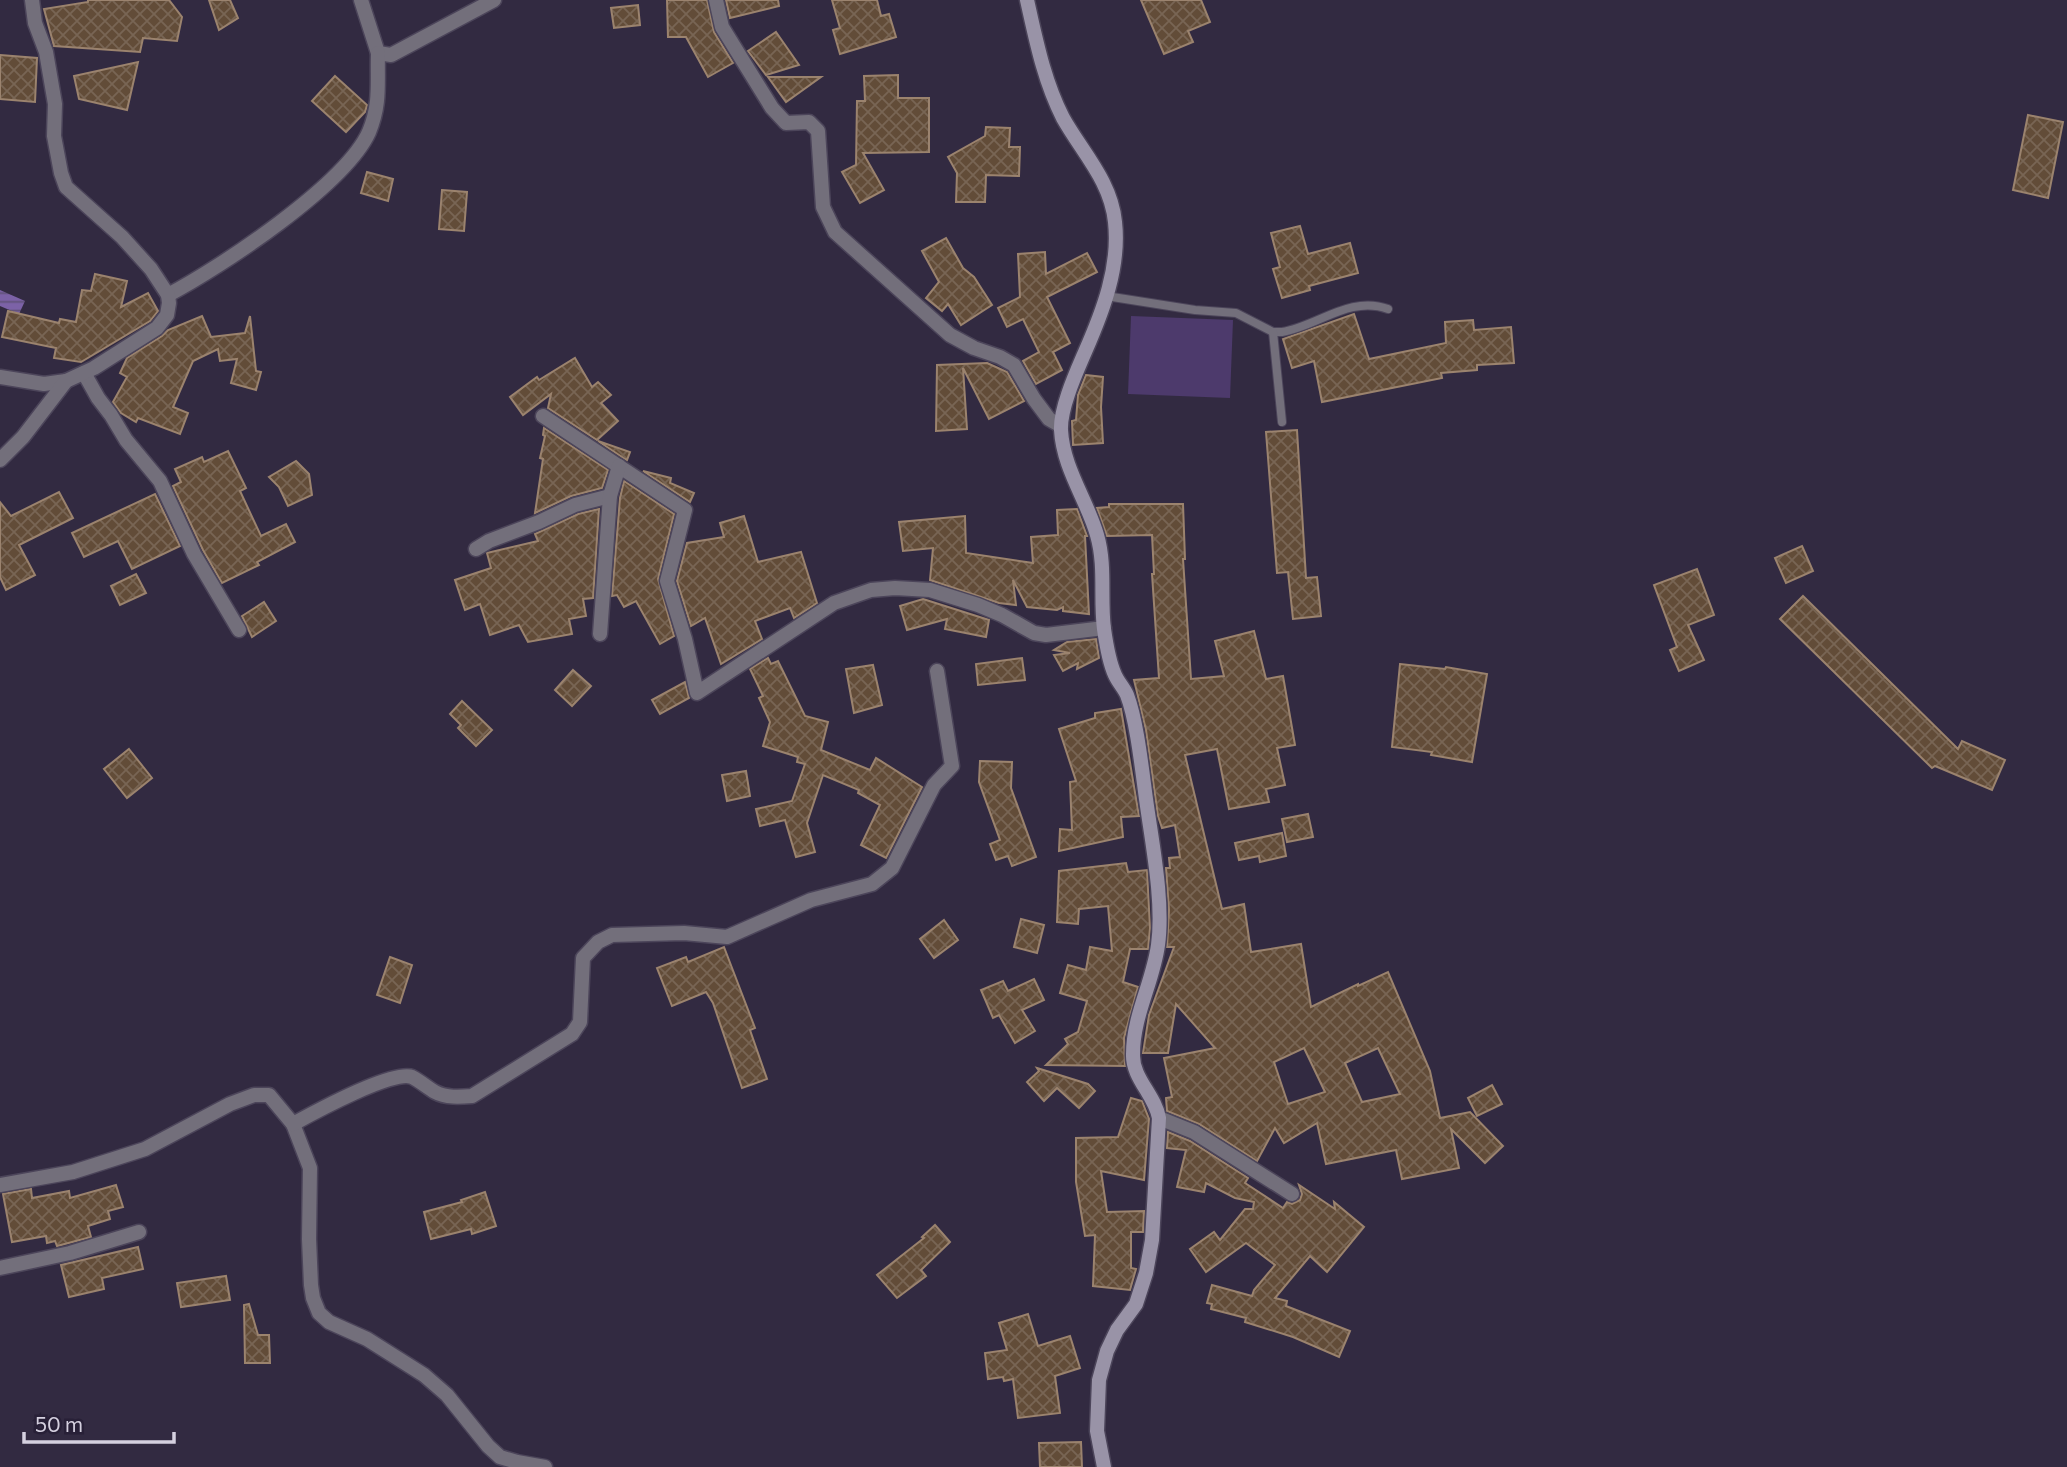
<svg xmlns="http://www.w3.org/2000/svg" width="2067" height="1467" font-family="Commissioner,sans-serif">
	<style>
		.park { fill: #4d3a6c }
		.water { fill: url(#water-rules) }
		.building { fill: url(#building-cross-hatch); stroke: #9b836e; stroke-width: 2; fill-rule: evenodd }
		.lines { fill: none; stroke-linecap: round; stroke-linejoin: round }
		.lane-casing { stroke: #4c455a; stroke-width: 10 }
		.street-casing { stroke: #4c455a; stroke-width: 17 }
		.secondary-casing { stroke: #4c455a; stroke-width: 17 }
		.lane { stroke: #736f7b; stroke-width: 8 }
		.street { stroke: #736f7b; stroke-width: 14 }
		.secondary { stroke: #9993a7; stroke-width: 14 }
	</style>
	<defs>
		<pattern id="water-rules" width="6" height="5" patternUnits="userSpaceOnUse" patternTransform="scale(1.75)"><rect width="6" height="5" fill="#7c62a7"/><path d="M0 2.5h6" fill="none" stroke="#61527a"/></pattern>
		<pattern id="building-cross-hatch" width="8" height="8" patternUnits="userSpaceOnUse" patternTransform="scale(1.75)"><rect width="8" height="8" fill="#624c38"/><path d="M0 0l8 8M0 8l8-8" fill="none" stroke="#786554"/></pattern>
	</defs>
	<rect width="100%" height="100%" fill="#322a41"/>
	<polygon class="park" points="1131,316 1233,320 1230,398 1128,394"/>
	<polygon class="water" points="0,290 25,301 19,314 0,306"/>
	<g class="building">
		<polygon points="88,0 169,0 182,17 177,41 143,38 140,52 54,46 44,9 88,2"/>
		<polygon points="209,0 230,0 238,18 219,30"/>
		<polygon points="667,0 707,0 714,32 733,63 708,77 686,37 668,37"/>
		<polygon points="726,0 778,0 779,6 730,18"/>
		<polygon points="832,0 877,0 881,16 889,14 896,37 840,54 833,30 840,28"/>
		<polygon points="1141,0 1201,0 1210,22 1188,31 1193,42 1164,54"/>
		<polygon points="638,5 640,25 614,28 611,8"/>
		<polygon points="776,32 799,65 766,75 748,51"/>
		<polygon points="0,55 37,58 35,102 0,99"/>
		<polygon points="138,62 127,110 79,99 74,76"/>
		<polygon points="898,75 898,98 929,98 929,152 863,153 884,190 860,203 842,172 856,165 857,101 865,101 864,76"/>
		<polygon points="335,76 367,105 365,112 346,132 312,101"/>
		<polygon points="768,77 821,77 786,102"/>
		<polygon points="2028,115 2063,122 2048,198 2013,190"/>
		<polygon points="986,127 1010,128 1009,147 1020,147 1019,176 986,175 985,202 956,202 957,173 948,157 985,136"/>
		<polygon points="367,172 393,179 388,201 361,193"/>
		<polygon points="442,190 467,192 464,231 439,229"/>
		<polygon points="1300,226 1308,254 1350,243 1358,273 1309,286 1310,290 1282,298 1273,269 1280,267 1271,233"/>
		<polygon points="946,238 963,268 974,277 992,305 961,325 948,304 942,311 926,298 939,282 922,251"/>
		<polygon points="1045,252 1046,274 1087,253 1097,272 1047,297 1070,343 1053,352 1062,370 1036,384 1023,361 1039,352 1023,319 1007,327 998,308 1020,297 1018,254"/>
		<polygon points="95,274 127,281 121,307 148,293 158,311 150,321 81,362 54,358 56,348 2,337 8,311 59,323 60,319 76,322 82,290 91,291"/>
		<polygon points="1354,314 1369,359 1446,343 1445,322 1473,320 1474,330 1511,327 1514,363 1477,365 1477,370 1441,373 1442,378 1322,402 1314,361 1292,368 1283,339"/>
		<polygon points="202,316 211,337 245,333 250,316 256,371 261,372 256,390 231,383 237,359 220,361 218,349 193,361 173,407 188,413 180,434 138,418 136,422 121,413 113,402 127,377 120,373 127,358 162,336 168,330"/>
		<polygon points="575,358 592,387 598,382 611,395 601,403 618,421 597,440 548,408 551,394 523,415 510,397 537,377 539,380"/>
		<polygon points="987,363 1007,372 1024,401 989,419 963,368 967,429 936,431 937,365"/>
		<polygon points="1086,375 1103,377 1101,407 1103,443 1073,445 1072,421 1076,420 1078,395"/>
		<polygon points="544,428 608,470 602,488 571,496 535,513 543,459 540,458 545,436 543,435"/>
		<polygon points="1297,430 1306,578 1317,577 1321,616 1293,619 1288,572 1277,573 1266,432"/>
		<polygon points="598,441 630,452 627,460 625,459"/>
		<polygon points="228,451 246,488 240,491 261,536 286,524 295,542 257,562 259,565 222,583 203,550 173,486 181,482 175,469 202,457 204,462"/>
		<polygon points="296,461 309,474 312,495 288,506 279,487 269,477"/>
		<polygon points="643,471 671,478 670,483 694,493 690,502"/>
		<polygon points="624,481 674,514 658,579 674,636 660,644 636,601 624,607 617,595 612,596 620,498"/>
		<polygon points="59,492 73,518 19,545 35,575 6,590 0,577 0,502 11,516"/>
		<polygon points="155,494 180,546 132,569 118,541 84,557 72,533"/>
		<path d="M 1109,504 L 1183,504 L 1185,559 L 1183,559 L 1191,679 L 1224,676 L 1215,641 L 1254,631 L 1266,679 L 1283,676 L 1295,745 L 1277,748 L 1285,785 L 1266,789 L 1269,802 L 1229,809 L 1217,749 L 1185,755 L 1222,909 L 1244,904 L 1251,952 L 1301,944 L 1311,1007 L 1358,984 L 1358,986 L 1388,972 L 1430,1071 L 1440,1118 L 1470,1112 L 1503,1146 L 1485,1163 L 1451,1129 L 1459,1168 L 1402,1179 L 1396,1150 L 1326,1164 L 1317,1123 L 1284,1143 L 1275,1128 L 1257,1161 L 1199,1124 L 1167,1111 L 1166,1098 L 1172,1097 L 1164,1058 L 1215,1048 L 1176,1004 L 1168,1053 L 1143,1053 L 1149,1015 L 1174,947 L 1167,947 L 1169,910 L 1166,868 L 1170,868 L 1169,858 L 1180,857 L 1175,825 L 1162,828 L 1158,816 L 1146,730 L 1134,680 L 1159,678 L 1152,574 L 1154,574 L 1152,535 L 1107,536 L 1097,508 L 1109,507 ZM 1304,1048 L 1325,1092 L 1288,1104 L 1274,1062 ZM 1378,1048 L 1400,1094 L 1362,1102 L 1345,1063 Z"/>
		<polygon points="599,509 593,598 583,599 586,616 569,619 572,634 528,642 519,625 490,635 480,604 465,610 455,580 491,568 487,553 538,541 535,534 578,514"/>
		<polygon points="1077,509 1087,536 1085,536 1089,614 1063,611 1063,607 1057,610 1027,607 1013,580 1016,605 999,603 930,580 933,548 903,551 899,522 965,516 966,553 1033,563 1031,537 1058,535 1057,510"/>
		<polygon points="744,516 758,562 801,552 817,603 794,618 790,608 755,621 762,639 721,664 705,618 691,626 677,581 687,543 724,537 720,523"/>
		<polygon points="1802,546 1813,571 1786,583 1775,558"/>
		<polygon points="1697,569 1714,615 1688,625 1704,660 1679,671 1670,650 1677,647 1654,585"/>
		<polygon points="136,574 146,593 120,605 111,586"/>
		<polygon points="1803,596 1958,749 1962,741 2005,760 1992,790 1935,766 1932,768 1780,619"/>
		<polygon points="923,599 989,620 986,637 945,629 947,619 907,630 900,606"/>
		<polygon points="264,602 276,621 252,637 242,616"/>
		<polygon points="1096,639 1099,658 1077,669 1078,663 1063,671 1054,655 1070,653 1054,650 1067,642"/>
		<polygon points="768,658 771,664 778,661 805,716 828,722 821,750 870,770 876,758 922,787 886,858 861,845 880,805 858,793 859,790 823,775 807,823 815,852 796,857 785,820 760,826 756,809 792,801 805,764 797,762 798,757 763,746 770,722 759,698 763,696 750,669"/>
		<polygon points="1022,658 1025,680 978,685 976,664"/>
		<polygon points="1400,664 1445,669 1446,667 1487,674 1472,762 1431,755 1432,752 1392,747"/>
		<polygon points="873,665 882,705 854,713 846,669"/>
		<polygon points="573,670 591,686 572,706 555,690"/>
		<polygon points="685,682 689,698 660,714 652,700"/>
		<polygon points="462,701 492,730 476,746 458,728 461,725 450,714"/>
		<polygon points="1121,709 1139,816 1121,817 1123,837 1059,851 1060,829 1072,830 1070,782 1076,781 1059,729 1095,718 1095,713"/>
		<polygon points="129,749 152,778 127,798 104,769"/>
		<polygon points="980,761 1012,762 1011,788 1036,857 1012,866 1008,856 996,860 990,844 1000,840 979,782"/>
		<polygon points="746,771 750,796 727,801 722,775"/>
		<polygon points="1308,814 1313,837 1287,842 1282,819"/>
		<polygon points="1282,833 1286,856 1260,862 1259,856 1239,860 1235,843"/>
		<polygon points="1126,863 1128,872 1147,870 1150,928 1148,949 1130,949 1123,982 1138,987 1124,1038 1125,1066 1046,1065 1068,1044 1065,1039 1078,1032 1087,1001 1060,993 1068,965 1086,970 1090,947 1112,951 1108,906 1079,909 1078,924 1057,922 1059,871"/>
		<polygon points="1021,919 1044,925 1037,953 1014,947"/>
		<polygon points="944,920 958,940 934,958 920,939"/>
		<polygon points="724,947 755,1028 750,1030 767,1079 742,1088 713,1003 706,992 672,1006 657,968 686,957 688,962"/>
		<polygon points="390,957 412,965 400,1003 377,995"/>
		<polygon points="1034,979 1044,1000 1022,1010 1035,1031 1015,1043 999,1015 993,1018 981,990 1003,981 1008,991"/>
		<polygon points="1037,1068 1088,1084 1095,1091 1079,1108 1057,1088 1044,1101 1027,1082 1039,1071"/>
		<polygon points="1492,1085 1502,1104 1477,1116 1468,1098"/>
		<polygon points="1131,1098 1142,1101 1149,1119 1144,1180 1101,1171 1107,1212 1144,1211 1143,1232 1131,1232 1131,1268 1136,1269 1130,1290 1093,1286 1095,1235 1085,1236 1076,1182 1076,1138 1118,1137"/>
		<polygon points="1168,1132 1190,1141 1248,1178 1245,1183 1283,1208 1287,1202 1292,1204 1300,1200 1302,1194 1299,1185 1335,1209 1334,1202 1364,1227 1327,1272 1310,1256 1275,1298 1287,1301 1286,1306 1350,1331 1339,1357 1293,1337 1245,1322 1246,1318 1211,1309 1212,1304 1207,1303 1212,1285 1252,1296 1254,1290 1275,1265 1246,1243 1206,1272 1190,1249 1214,1232 1220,1240 1245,1209 1253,1209 1254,1202 1235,1198 1206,1183 1204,1192 1177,1187 1186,1150 1167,1148"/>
		<polygon points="116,1185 123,1207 108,1211 110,1219 88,1226 91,1237 57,1246 55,1241 47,1243 46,1236 12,1242 3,1194 31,1189 32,1198 69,1191 70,1198"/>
		<polygon points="485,1192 496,1226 472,1234 471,1229 431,1239 424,1212 462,1202 461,1200"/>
		<polygon points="935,1225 950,1242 921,1270 926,1276 897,1298 877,1275 924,1238 922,1237"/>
		<polygon points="138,1247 143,1269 102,1278 104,1289 69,1297 61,1265"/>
		<polygon points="226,1276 230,1300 181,1307 177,1283"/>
		<polygon points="249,1304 258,1335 269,1335 270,1363 245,1363 244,1305"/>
		<polygon points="1028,1314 1038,1346 1070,1336 1080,1368 1055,1376 1060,1413 1018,1418 1013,1379 1004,1381 1003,1377 988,1379 985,1353 1007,1350 999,1323"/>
		<polygon points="1081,1442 1082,1467 1040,1467 1039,1443"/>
	</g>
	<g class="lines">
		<g class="lane-casing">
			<g id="lane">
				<path d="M 1106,296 L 1195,310 L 1236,313 L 1273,332 L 1282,332 C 1318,326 1350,295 1388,309"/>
				<polyline points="1273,332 1282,422"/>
			</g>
		</g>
		<g class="street-casing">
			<g id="street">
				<polyline points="361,0 378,53 391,55 494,0"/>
				<polyline points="716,0 722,27 772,108 786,123 809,122 818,131 823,207 835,232 950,335 974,348 1000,357 1014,365 1034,399 1049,419 1061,426"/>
				<path d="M 168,295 C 221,267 345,185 369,132 C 381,103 377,83 378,53"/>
				<polyline points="84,373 98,398 111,415 126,440 160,481 194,554 239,630"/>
				<polyline points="0,377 44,384 66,381"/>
				<polyline points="543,416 685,510 667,581 685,639 697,693 834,603 871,590 895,588 930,590 978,605 1002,615 1034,633 1046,635 1104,628"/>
				<polyline points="0,460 23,437 66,381 94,368 157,328 167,315 169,303 168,295 151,269 122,237 66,187 61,173 54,136 55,104 46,52 35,23 32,0"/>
				<polyline points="476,549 489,541 539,522 575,505 610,496"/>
				<polyline points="600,634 610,496 619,466"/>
				<polyline points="1159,1118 1194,1132 1292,1194"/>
				<polyline points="293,1124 310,1168 309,1239 311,1285 313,1298 319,1313 329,1322 367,1339 424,1375 447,1395 488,1446 500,1457 517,1462 545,1467"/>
				<path d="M 0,1185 L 73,1172 L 145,1149 L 230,1104 L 254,1095 L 269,1095 L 293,1124 C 313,1113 394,1069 412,1077 C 420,1081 428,1088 435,1092 C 446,1098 460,1097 472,1096 L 572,1034 L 580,1022 L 583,958 L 598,942 L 612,935 L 684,933 L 727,937 L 811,900 L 872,884 L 892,868 L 934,785 L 952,766 L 937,671"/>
				<polyline points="0,1268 70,1253 139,1232"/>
			</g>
		</g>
		<g class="secondary-casing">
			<path id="secondary" d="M 1027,0 C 1036,40 1044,81 1063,118 C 1082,152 1111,181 1115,222 C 1120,267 1103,311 1085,352 C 1076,373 1060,408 1061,430 C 1063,468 1087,500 1097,535 C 1106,566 1100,598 1104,629 C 1106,643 1109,662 1115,675 C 1118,682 1124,688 1127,695 C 1137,721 1142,770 1146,799 C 1152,843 1164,902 1158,945 C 1153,982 1133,1016 1133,1054 C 1132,1078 1155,1095 1159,1118 L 1152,1240 L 1146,1273 L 1136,1304 L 1117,1330 L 1107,1351 L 1099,1380 L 1097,1431 L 1104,1467"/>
		</g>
		<use href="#lane" class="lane"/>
		<use href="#street" class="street"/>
		<use href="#secondary" class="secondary"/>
	</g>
	<path d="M24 1432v10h150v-10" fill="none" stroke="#d5d0df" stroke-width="3.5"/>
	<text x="35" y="1432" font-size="21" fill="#d5d0df" stroke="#282037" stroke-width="5" paint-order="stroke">50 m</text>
</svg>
